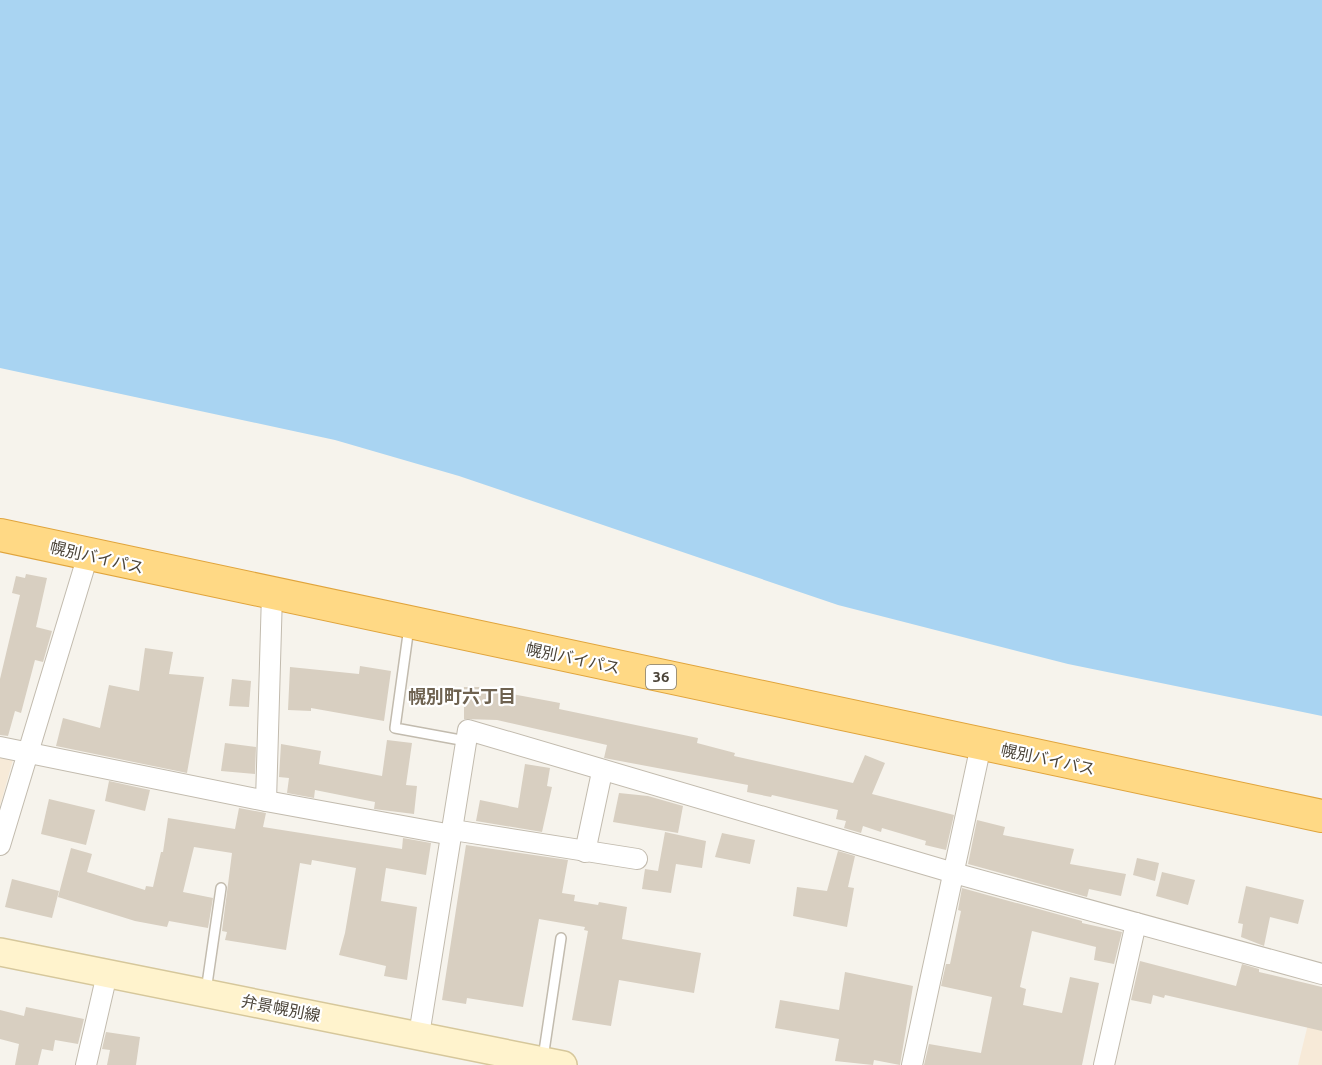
<svg xmlns="http://www.w3.org/2000/svg" width="1322" height="1065" font-family="Ubuntu,'Noto Sans JP',sans-serif">
	<style>
		.commercial { fill: #f7ead8 }
		.water { fill: #a9d4f2 }
		.building { fill: #d8cfc1 }
		.lines { fill: none; stroke-linecap: round; stroke-linejoin: round }
		.service-casing { stroke: #c2bbae; stroke-width: 12 }
		.minor-casing { stroke: #c2bbae; stroke-width: 22 }
		.secondary-casing { stroke: #d6c79b; stroke-width: 30 }
		.trunk-casing { stroke: #e0a43c; stroke-width: 34 }
		.service { stroke: #fff; stroke-width: 9 }
		.minor { stroke: #fff; stroke-width: 20 }
		.secondary { stroke: #fff3cd; stroke-width: 27 }
		.trunk { stroke: #ffd985; stroke-width: 32 }
		.labels { text-anchor: middle; stroke-width: 4.5; stroke-linejoin: round; paint-order: stroke }
		.shield { fill: #fff; stroke: #817c74; stroke-width: 1.5 }
		.shield-label { font-size: 15px; font-weight: bold; fill: #4b4439 }
		.street-label { font-size: 16px; fill: #4b4439; stroke: #fff }
		.neighbourhood-label { font-size: 18px; font-weight: bold; fill: #6e6250; stroke: #fff }
	</style>
	<rect width="100%" height="100%" fill="#f6f3ec"/>
	<g class="commercial">
		<polygon points="0,757 13,760 0,806"/>
		<polygon points="1308,1024 1322,1027 1322,1065 1298,1065"/>
	</g>
	<polygon class="water" points="0,0 1322,0 1322,716 1068,664 838,605 459,476 335,440 0,368"/>
	<g class="building">
		<polygon points="26,574 47,578 36,627 52,631 43,662 35,660 21,713 15,711 8,736 0,735 0,679 20,595 12,593 16,576 25,578"/>
		<polygon points="145,648 173,652 169,674 204,677 187,773 56,746 63,718 100,728 109,685 139,691"/>
		<polygon points="360,666 391,671 384,721 311,708 311,711 288,710 290,667 359,674"/>
		<polygon points="232,679 251,681 249,707 229,706"/>
		<polygon points="464,687 485,687 485,689 560,703 559,709 698,738 697,743 735,753 734,756 853,783 865,755 885,763 872,794 954,815 946,850 925,845 926,841 882,828 881,832 863,826 861,833 844,828 846,821 836,819 838,810 772,795 771,797 747,792 748,785 604,758 607,745 497,720 464,719"/>
		<polygon points="387,740 412,743 406,785 417,786 414,814 374,809 375,802 315,790 314,798 287,793 289,778 279,777 281,744 321,751 319,764 382,776"/>
		<polygon points="225,743 256,747 255,774 221,771"/>
		<polygon points="525,764 550,768 547,786 552,787 542,832 476,821 480,800 518,808"/>
		<polygon points="109,781 150,790 145,811 105,801"/>
		<polygon points="619,793 648,796 683,806 678,833 613,822"/>
		<polygon points="49,799 95,810 86,845 41,834"/>
		<polygon points="239,808 266,813 263,827 402,849 403,838 431,843 426,875 386,868 381,901 417,907 407,980 384,976 386,966 339,955 345,933 356,868 312,860 311,865 300,863 286,950 225,940 227,932 222,931 232,853 194,847 183,892 213,898 208,928 169,921 167,927 135,921 58,897 71,848 92,854 87,872 145,890 146,886 153,887 161,852 163,852 168,818 235,829"/>
		<polygon points="977,820 1005,827 1003,835 1074,849 1070,864 1126,874 1121,896 1089,889 1087,897 968,864"/>
		<polygon points="665,832 706,841 702,868 676,864 671,893 642,889 645,869 658,871"/>
		<polygon points="722,833 755,840 750,864 715,857"/>
		<polygon points="466,845 568,860 562,893 575,895 574,901 598,905 599,902 627,907 622,939 701,953 694,993 619,980 611,1026 572,1020 588,931 584,930 585,927 539,919 523,1007 467,998 466,1004 442,1000"/>
		<polygon points="838,851 855,856 848,887 854,888 847,927 793,916 797,887 827,891"/>
		<polygon points="1137,858 1159,863 1155,881 1133,875"/>
		<polygon points="1162,872 1195,880 1188,905 1156,896"/>
		<polygon points="12,879 59,891 52,918 5,907"/>
		<polygon points="1246,886 1304,900 1298,924 1270,917 1264,946 1241,937 1243,924 1238,923"/>
		<polygon points="962,888 1082,921 1082,923 1122,932 1114,964 1094,960 1096,947 1032,931 1020,987 1026,989 1023,1005 1062,1013 1070,977 1099,983 1082,1065 924,1065 929,1044 981,1053 992,997 941,986 946,964 950,964 961,911 958,910"/>
		<polygon points="1140,961 1236,986 1242,964 1259,969 1259,972 1322,987 1322,1031 1165,995 1164,998 1153,995 1151,1004 1131,1000"/>
		<polygon points="845,972 913,986 900,1065 874,1060 873,1065 835,1061 839,1039 775,1028 780,1000 839,1010"/>
		<polygon points="26,1007 84,1019 78,1044 55,1040 53,1051 42,1049 38,1065 15,1065 19,1044 0,1039 0,1010 24,1016"/>
		<polygon points="106,1032 140,1037 136,1065 107,1065 110,1050 102,1049"/>
	</g>
	<g class="lines">
		<g class="service-casing">
			<g id="service">
				<polyline points="409,627 395,728 466,741"/>
				<polyline points="206,991 221,888"/>
				<polyline points="543,1058 561,938"/>
			</g>
		</g>
		<g class="minor-casing">
			<g id="minor">
				<polyline points="0,747 266,801 452,835"/>
				<polyline points="266,801 272,594"/>
				<polyline points="453,830 637,859"/>
				<polyline points="0,845 88,555"/>
				<polyline points="585,852 602,772"/>
				<polyline points="419,1035 468,730 954,873 1322,974"/>
				<polyline points="86,1065 107,974"/>
				<polyline points="912,1065 981,745"/>
				<polyline points="1104,1065 1136,923"/>
			</g>
		</g>
		<g class="secondary-casing">
			<polyline id="secondary" points="0,952 563,1065"/>
		</g>
		<g class="trunk-casing">
			<polyline id="trunk" points="0,535 1322,816"/>
		</g>
		<use href="#service" class="service"/>
		<use href="#minor" class="minor"/>
		<use href="#secondary" class="secondary"/>
		<use href="#trunk" class="trunk"/>
	</g>
	<g class="labels">
		<rect class="shield" x="646" y="665" width="30" height="24" rx="4.5"/>
		<g class="shield-label">
			<text x="661" y="682">36</text>
		</g>
		<g class="street-label">
			<text transform="translate(97 557) rotate(13)" y="6">幌別バイパス</text>
			<text transform="translate(573 658) rotate(12)" y="6">幌別バイパス</text>
			<text transform="translate(1048 759) rotate(12)" y="6">幌別バイパス</text>
			<text transform="translate(281 1008) rotate(11)" y="6">弁景幌別線</text>
		</g>
		<g class="neighbourhood-label">
			<text x="462" y="703">幌別町六丁目</text>
		</g>
	</g>
</svg>
